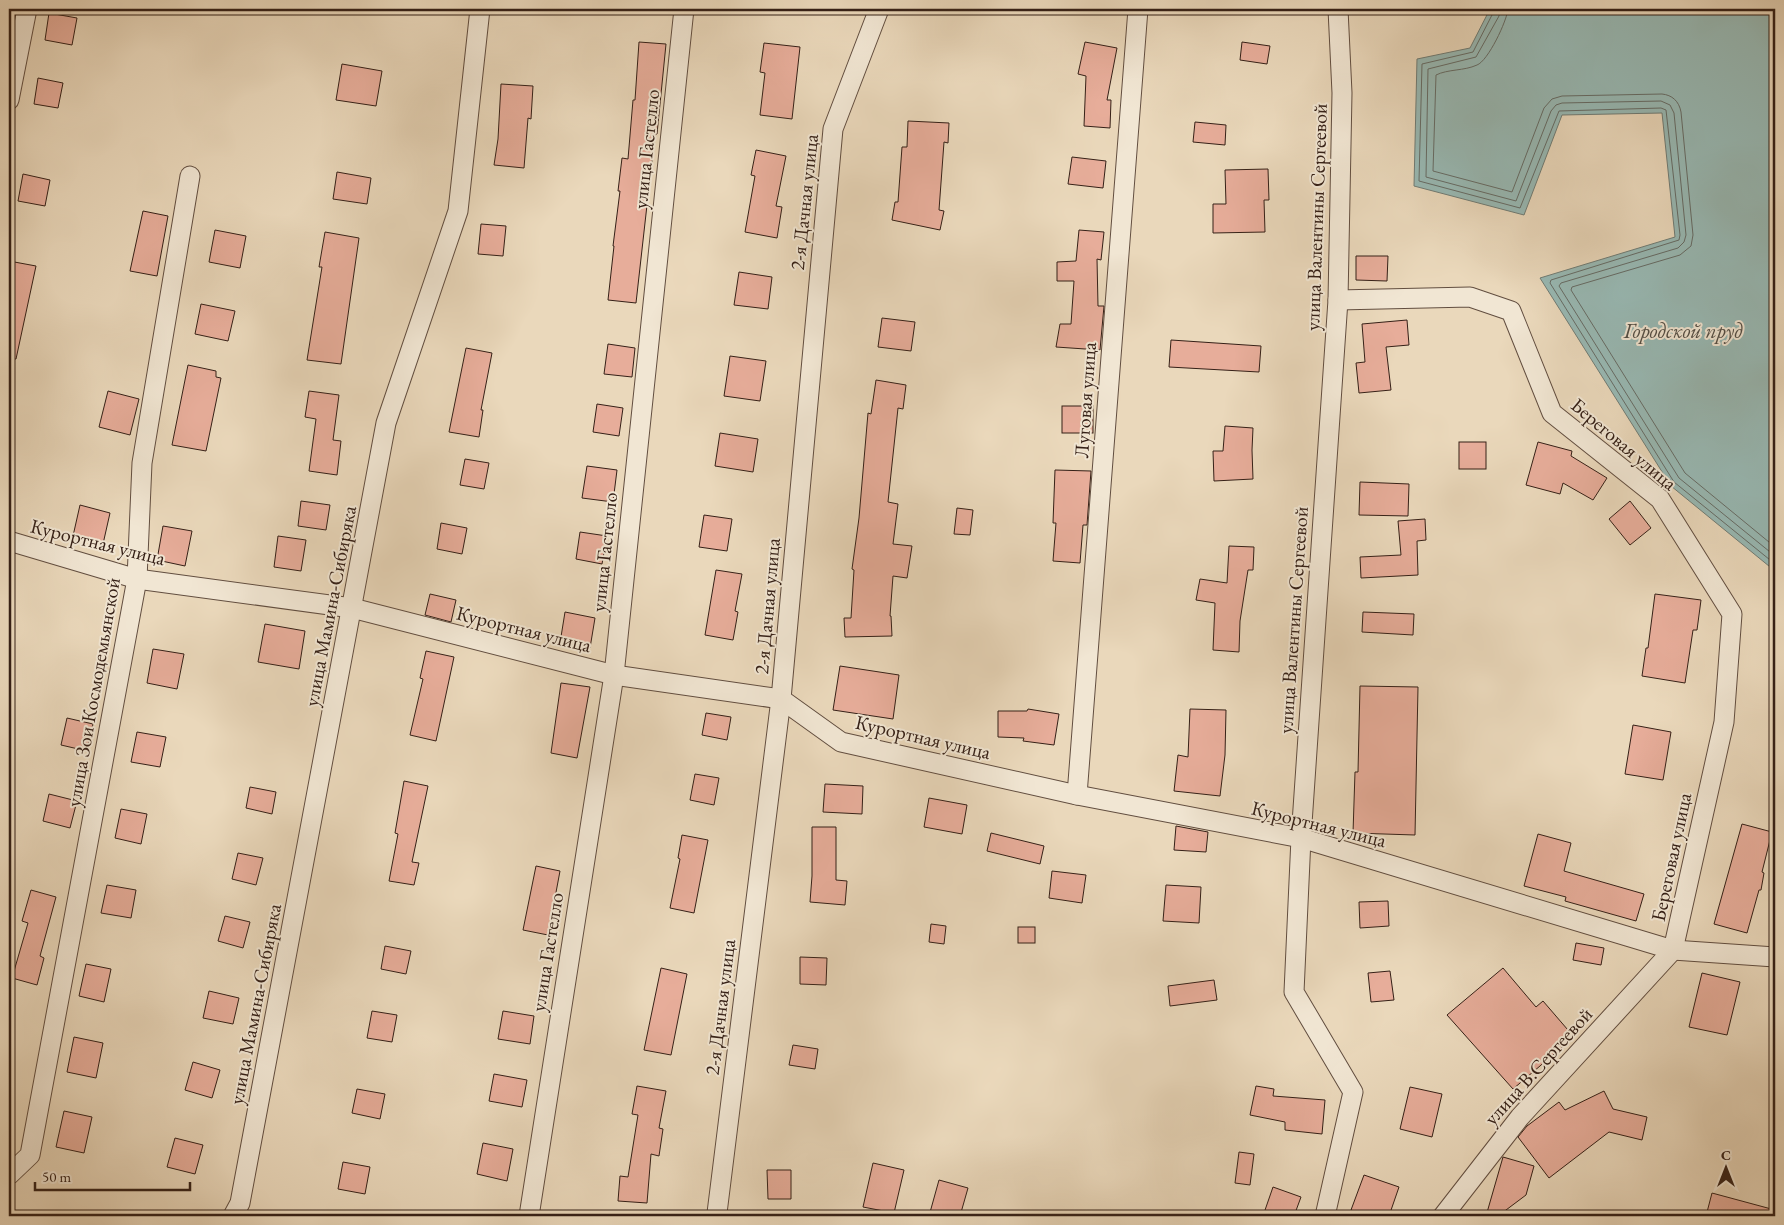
<svg xmlns="http://www.w3.org/2000/svg" width="1784" height="1225" font-family="'EB Garamond',serif">
	<style>
		.water { fill: #98b9b4; stroke: #707c75 }
		.lines { fill: none; stroke-linecap: round; stroke-linejoin: round }
		.shore { stroke: #666c66; stroke-width: 1 }
		.building { fill: #e7ad9a; stroke: #352017 }
		.street-casing { stroke: #624e40; stroke-width: 21 }
		.street { stroke: #f1e6d3; stroke-width: 19 }
		.labels { text-anchor: middle; stroke-width: 4; stroke-linejoin: round; paint-order: stroke }
		.street-label { font-size: 20px; fill: #352017; stroke: #f1e6d3 }
		.water-label { font-size: 21px; font-style: italic; fill: #534e46; stroke: #f1e6d3 }
	</style>
	<rect width="100%" height="100%" fill="#ead8bb"/>
	<filter id="stains"><feTurbulence type="fractalNoise" baseFrequency=".004" numOctaves="4"/><feColorMatrix values="0 0 0 0 .2 0 0 0 0 .09 0 0 0 0 .02 0 0 0 .5 -.17"/></filter>
	<radialGradient id="worn" r=".72"><stop offset=".6" stop-color="#630" stop-opacity="0"/><stop offset="1" stop-color="#630" stop-opacity=".3"/></radialGradient>
	<polygon class="water" points="1490,9 1775,9 1775,571 1671,486 1540,278 1675,237 1662,113 1562,115 1524,215 1414,186 1417,59 1470,48"/>
	<g class="lines">
		<g class="shore">
			<polyline points="1494,9 1493,13 1473,52 1422,64 1419,181 1520,208 1559,111 1661,108 1666,110 1680,235 1679,240 1551,280 1550,283 1674,482 1775,564"/>
			<polyline points="1500,9 1499,16 1476,57 1428,69 1426,177 1516,201 1551,111 1556,105 1562,103 1661,101 1670,105 1674,113 1686,235 1684,242 1678,248 1561,283 1559,286 1679,478 1775,556"/>
			<path d="M 1508,9 C 1507,21 1488,61 1477,65 C 1464,71 1448,69 1436,75 L 1433,171 L 1512,192 L 1544,108 L 1552,99 L 1562,96 L 1662,94 C 1672,95 1679,101 1681,112 L 1693,235 L 1691,246 L 1680,255 L 1572,287 L 1571,290 L 1685,473 L 1775,547"/>
		</g>
	</g>
	<g class="building">
		<polygon points="49,13 77,18 72,45 45,40"/>
		<polygon points="639,42 666,44 657,134 655,134 636,303 608,300 614,246 613,246 620,191 618,191 622,158 628,159 633,100 635,100"/>
		<polygon points="1085,42 1117,48 1107,100 1111,100 1110,128 1084,126 1086,76 1078,74"/>
		<polygon points="1242,42 1270,46 1267,64 1240,60"/>
		<polygon points="764,43 800,47 792,119 760,115 765,73 760,72"/>
		<polygon points="342,64 382,71 376,106 336,100"/>
		<polygon points="38,78 63,83 58,108 34,104"/>
		<polygon points="501,84 533,86 531,119 528,118 524,168 494,165 498,139"/>
		<polygon points="908,121 949,123 948,143 944,142 939,210 944,211 940,230 892,220 895,202 898,202 902,147 907,147"/>
		<polygon points="1195,122 1226,125 1225,145 1193,142"/>
		<polygon points="756,150 786,156 776,206 782,207 777,238 745,232 755,176 751,175"/>
		<polygon points="1072,157 1106,161 1103,188 1068,184"/>
		<polygon points="1268,169 1269,200 1264,200 1265,232 1213,233 1213,204 1226,204 1225,170"/>
		<polygon points="337,172 371,178 367,204 333,199"/>
		<polygon points="23,174 50,180 45,206 18,201"/>
		<polygon points="143,211 168,216 157,276 130,271"/>
		<polygon points="481,224 506,226 503,256 478,254"/>
		<polygon points="215,230 246,236 240,268 209,262"/>
		<polygon points="1079,230 1104,232 1101,260 1097,259 1098,306 1104,306 1100,350 1056,347 1060,324 1071,324 1074,281 1057,281 1057,262 1076,261"/>
		<polygon points="325,232 359,238 341,364 307,360 322,267 319,267"/>
		<polygon points="1356,256 1388,256 1387,281 1356,280"/>
		<polygon points="9,261 36,266 16,359 9,359"/>
		<polygon points="739,272 772,277 768,309 734,305"/>
		<polygon points="201,304 235,311 228,341 195,334"/>
		<polygon points="882,318 915,322 911,351 878,347"/>
		<polygon points="1407,320 1409,345 1386,347 1391,390 1359,393 1356,363 1365,362 1362,324"/>
		<polygon points="1171,340 1261,346 1259,372 1169,367"/>
		<polygon points="608,344 635,348 632,377 604,374"/>
		<polygon points="466,348 492,353 481,410 483,410 479,437 449,432"/>
		<polygon points="730,356 766,361 760,401 724,396"/>
		<polygon points="188,365 216,371 216,377 221,378 206,451 172,445"/>
		<polygon points="876,380 906,385 903,409 898,408 888,502 898,504 893,544 912,546 907,578 893,576 890,616 891,616 892,636 845,637 844,618 851,618 854,570 852,569 859,518 868,413 871,414"/>
		<polygon points="108,391 139,399 130,435 99,427"/>
		<polygon points="309,391 339,395 333,440 341,441 337,475 309,471 316,419 305,417"/>
		<polygon points="597,404 623,408 619,436 593,432"/>
		<rect x="1062" y="406" width="31" height="27"/>
		<polygon points="1225,426 1253,428 1252,450 1253,479 1214,481 1213,451 1223,451"/>
		<polygon points="720,433 758,439 753,472 715,466"/>
		<rect x="1459" y="442" width="27" height="27"/>
		<polygon points="1538,442 1572,451 1571,456 1607,478 1593,500 1563,483 1560,494 1526,485"/>
		<polygon points="465,459 489,463 484,489 460,485"/>
		<polygon points="587,466 617,470 613,502 582,498"/>
		<polygon points="1055,470 1091,471 1087,525 1083,525 1080,563 1053,561 1056,523 1053,523"/>
		<polygon points="1360,482 1409,484 1408,516 1359,515"/>
		<polygon points="301,501 330,505 326,530 298,526"/>
		<polygon points="1630,501 1651,528 1630,545 1609,519"/>
		<polygon points="80,505 110,513 103,544 73,536"/>
		<polygon points="957,508 973,510 970,535 954,534"/>
		<polygon points="704,515 732,519 727,551 699,547"/>
		<polygon points="1425,519 1426,540 1417,541 1418,575 1361,578 1360,557 1401,555 1398,521"/>
		<polygon points="441,523 467,528 462,554 437,549"/>
		<polygon points="163,526 192,531 185,566 157,560"/>
		<polygon points="580,532 607,536 602,564 576,559"/>
		<polygon points="278,536 306,540 301,571 274,567"/>
		<polygon points="1229,546 1254,547 1253,570 1248,570 1240,621 1239,652 1213,650 1215,603 1196,600 1200,579 1227,583"/>
		<polygon points="716,570 742,574 735,611 738,612 733,640 705,635"/>
		<polygon points="430,594 456,600 451,622 425,615"/>
		<polygon points="1655,594 1701,600 1697,630 1693,630 1685,683 1642,676 1646,648 1648,648"/>
		<polygon points="565,612 595,618 590,648 560,643"/>
		<polygon points="1363,612 1414,614 1413,635 1362,632"/>
		<polygon points="265,624 305,631 299,669 258,662"/>
		<polygon points="153,649 184,654 177,689 147,683"/>
		<polygon points="426,651 454,657 436,741 410,735 423,679 420,678"/>
		<polygon points="840,666 899,675 893,719 833,710"/>
		<polygon points="561,683 590,687 577,758 551,753"/>
		<polygon points="1360,686 1418,687 1415,835 1353,833 1355,772 1358,772"/>
		<polygon points="1028,709 1059,714 1054,745 1023,741 1024,738 998,737 998,711 1027,711"/>
		<polygon points="1190,709 1226,710 1225,755 1220,796 1174,791 1178,755 1188,757"/>
		<polygon points="706,713 731,717 727,740 702,735"/>
		<polygon points="67,718 93,724 87,751 61,745"/>
		<polygon points="1633,725 1671,732 1663,780 1625,774"/>
		<polygon points="137,732 166,737 160,767 131,762"/>
		<polygon points="695,774 719,778 714,805 690,800"/>
		<polygon points="404,781 428,786 412,862 419,863 414,885 389,881 398,834 395,833"/>
		<polygon points="825,784 863,786 862,814 823,812"/>
		<polygon points="250,787 276,792 272,814 246,808"/>
		<polygon points="49,794 77,801 70,828 43,821"/>
		<polygon points="929,798 967,805 962,834 924,827"/>
		<polygon points="121,809 147,814 141,844 115,838"/>
		<polygon points="1742,824 1772,832 1762,872 1764,873 1761,890 1759,890 1747,933 1714,924"/>
		<polygon points="1176,826 1208,832 1206,852 1174,850"/>
		<polygon points="812,827 836,827 836,880 847,881 845,905 810,902 812,876"/>
		<polygon points="991,833 1044,846 1040,864 987,851"/>
		<polygon points="1538,834 1571,843 1564,871 1644,894 1636,921 1565,901 1566,897 1524,886"/>
		<polygon points="682,835 708,840 694,913 670,908 680,859 678,858"/>
		<polygon points="238,853 263,858 256,885 232,879"/>
		<polygon points="536,866 560,871 548,935 523,930"/>
		<polygon points="1052,871 1086,875 1082,903 1049,898"/>
		<polygon points="107,885 136,890 131,918 101,913"/>
		<polygon points="1166,885 1201,887 1199,923 1163,921"/>
		<polygon points="31,890 56,897 40,956 44,958 37,985 12,978 28,923 22,921"/>
		<polygon points="1388,901 1389,926 1360,928 1359,902"/>
		<polygon points="225,916 250,922 243,948 218,941"/>
		<polygon points="931,924 946,926 944,944 929,942"/>
		<rect x="1018" y="927" width="17" height="16"/>
		<polygon points="1576,943 1604,948 1601,965 1573,960"/>
		<polygon points="385,946 411,951 406,974 381,969"/>
		<polygon points="800,957 827,958 826,985 800,984"/>
		<polygon points="86,964 111,969 104,1002 79,996"/>
		<polygon points="661,968 687,974 671,1055 644,1050"/>
		<polygon points="1503,968 1536,1007 1543,1001 1574,1037 1513,1089 1447,1015"/>
		<polygon points="1390,971 1394,1000 1371,1002 1368,973"/>
		<polygon points="1702,973 1740,982 1727,1035 1689,1027"/>
		<polygon points="1214,980 1217,1000 1170,1006 1168,986"/>
		<polygon points="209,991 239,998 233,1024 203,1018"/>
		<polygon points="372,1011 397,1015 392,1042 367,1038"/>
		<polygon points="503,1011 534,1016 530,1044 498,1039"/>
		<polygon points="74,1037 103,1043 96,1078 67,1072"/>
		<polygon points="793,1045 818,1049 815,1069 789,1065"/>
		<polygon points="193,1062 220,1070 212,1098 185,1090"/>
		<polygon points="494,1074 527,1080 522,1107 489,1101"/>
		<polygon points="637,1086 666,1091 659,1128 663,1129 659,1156 651,1154 647,1203 618,1201 620,1176 628,1177 638,1115 632,1114"/>
		<polygon points="1256,1086 1274,1089 1273,1096 1325,1100 1322,1134 1285,1130 1285,1122 1250,1115"/>
		<polygon points="1410,1087 1442,1094 1432,1137 1400,1129"/>
		<polygon points="357,1089 385,1094 380,1119 352,1113"/>
		<polygon points="1604,1091 1613,1109 1647,1117 1642,1140 1609,1132 1549,1178 1518,1137 1527,1126 1559,1102 1565,1110"/>
		<polygon points="64,1111 92,1117 84,1153 56,1147"/>
		<polygon points="175,1138 203,1145 195,1174 167,1167"/>
		<polygon points="483,1143 513,1149 507,1181 477,1174"/>
		<polygon points="1239,1152 1254,1154 1250,1185 1235,1183"/>
		<polygon points="1503,1157 1534,1166 1526,1195 1498,1216 1486,1216"/>
		<polygon points="343,1162 370,1167 365,1194 338,1189"/>
		<polygon points="873,1163 904,1170 894,1213 863,1207"/>
		<polygon points="767,1170 791,1170 791,1199 768,1199"/>
		<polygon points="1364,1175 1399,1187 1389,1216 1370,1216 1351,1210"/>
		<polygon points="939,1180 968,1188 960,1216 929,1216"/>
		<polygon points="1273,1187 1301,1197 1294,1216 1272,1216 1264,1213"/>
		<polygon points="1712,1193 1775,1210 1775,1216 1706,1216"/>
	</g>
	<g class="lines">
		<g class="street-casing">
			<g id="street">
				<polyline points="9,100 27,9"/>
				<polyline points="1338,300 1470,297 1511,311 1552,413 1660,499 1732,614 1724,722 1673,950 1520,1117 1443,1216"/>
				<polyline points="9,541 137,579 352,608 614,675 781,699 841,742 1077,795 1301,838 1673,950 1775,957"/>
				<polyline points="1077,795 1138,9"/>
				<polyline points="9,1175 30,1155 137,579 142,463 190,176"/>
				<polyline points="717,1213 781,699 833,129 879,9"/>
				<polyline points="233,1216 240,1203 386,423 458,211 480,9"/>
				<polyline points="529,1216 614,675 684,9"/>
				<polyline points="1325,1216 1353,1092 1294,992 1301,838 1338,300 1342,93 1338,9"/>
			</g>
		</g>
		<use href="#street" class="street"/>
	</g>
	<g class="labels">
		<g class="street-label">
			<text transform="translate(646 149) rotate(-84)" y="7">улица Гастелло</text>
			<text transform="translate(804 202) rotate(-84)" y="7">2-я Дачная улица</text>
			<text transform="translate(1316 217) rotate(-88)" y="7">улица Валентины Сергеевой</text>
			<text transform="translate(1085 400) rotate(-86)" y="7">Луговая улица</text>
			<text transform="translate(1624 444) rotate(40)" y="7">Береговая улица</text>
			<text transform="translate(98 542) rotate(14)" y="7">Курортная улица</text>
			<text transform="translate(604 552) rotate(-84)" y="7">улица Гастелло</text>
			<text transform="translate(330 606) rotate(-79)" y="7">улица Мамина-Сибиряка</text>
			<text transform="translate(767 606) rotate(-85)" y="7">2-я Дачная улица</text>
			<text transform="translate(1293 620) rotate(-86)" y="7">улица Валентины Сергеевой</text>
			<text transform="translate(524 629) rotate(14)" y="7">Курортная улица</text>
			<text transform="translate(93 692) rotate(-80)" y="7">улица Зои Космодемьянской</text>
			<text transform="translate(923 737) rotate(13)" y="7">Курортная улица</text>
			<text transform="translate(1319 824) rotate(14)" y="7">Курортная улица</text>
			<text transform="translate(1671 857) rotate(-78)" y="7">Береговая улица</text>
			<text transform="translate(547 952) rotate(-81)" y="7">улица Гастелло</text>
			<text transform="translate(255 1004) rotate(-79)" y="7">улица Мамина-Сибиряка</text>
			<text transform="translate(720 1007) rotate(-83)" y="7">2-я Дачная улица</text>
			<text transform="translate(1538 1066) rotate(-48)" y="7">улица В.Сергеевой</text>
		</g>
		<g class="water-label">
			<text x="1683" y="338">Городской пруд</text>
		</g>
	</g>
	<rect width="1784" height="1225" fill="none" stroke="#ead8bb" stroke-width="30"/>
	<rect x="10" y="10" width="1764" height="1205" fill="none" stroke="#352017" stroke-width="2.5"/>
	<rect x="15" y="15" width="1754" height="1195" fill="none" stroke="#352017"/>
	<g transform="translate(1726 1168)" stroke="#f1e6d3" stroke-width="4" paint-order="stroke">
	<path d="M0-4L9 19L0 12L-9 19Z" fill="#352017"/>
	<text y="-8" font-size="14" font-weight="bold" text-anchor="middle" fill="#352017">С</text>
	</g>
	<path d="M35 1182v8h155v-8" fill="none" stroke="#352017" stroke-width="2.5"/>
	<text x="42" y="1182" font-size="15" fill="#352017" stroke="#f1e6d3" stroke-width="4" paint-order="stroke">50 m</text>
	<rect width="100%" height="100%" filter="url(#stains)"/>
	<rect width="100%" height="100%" fill="url(#worn)"/>
</svg>
